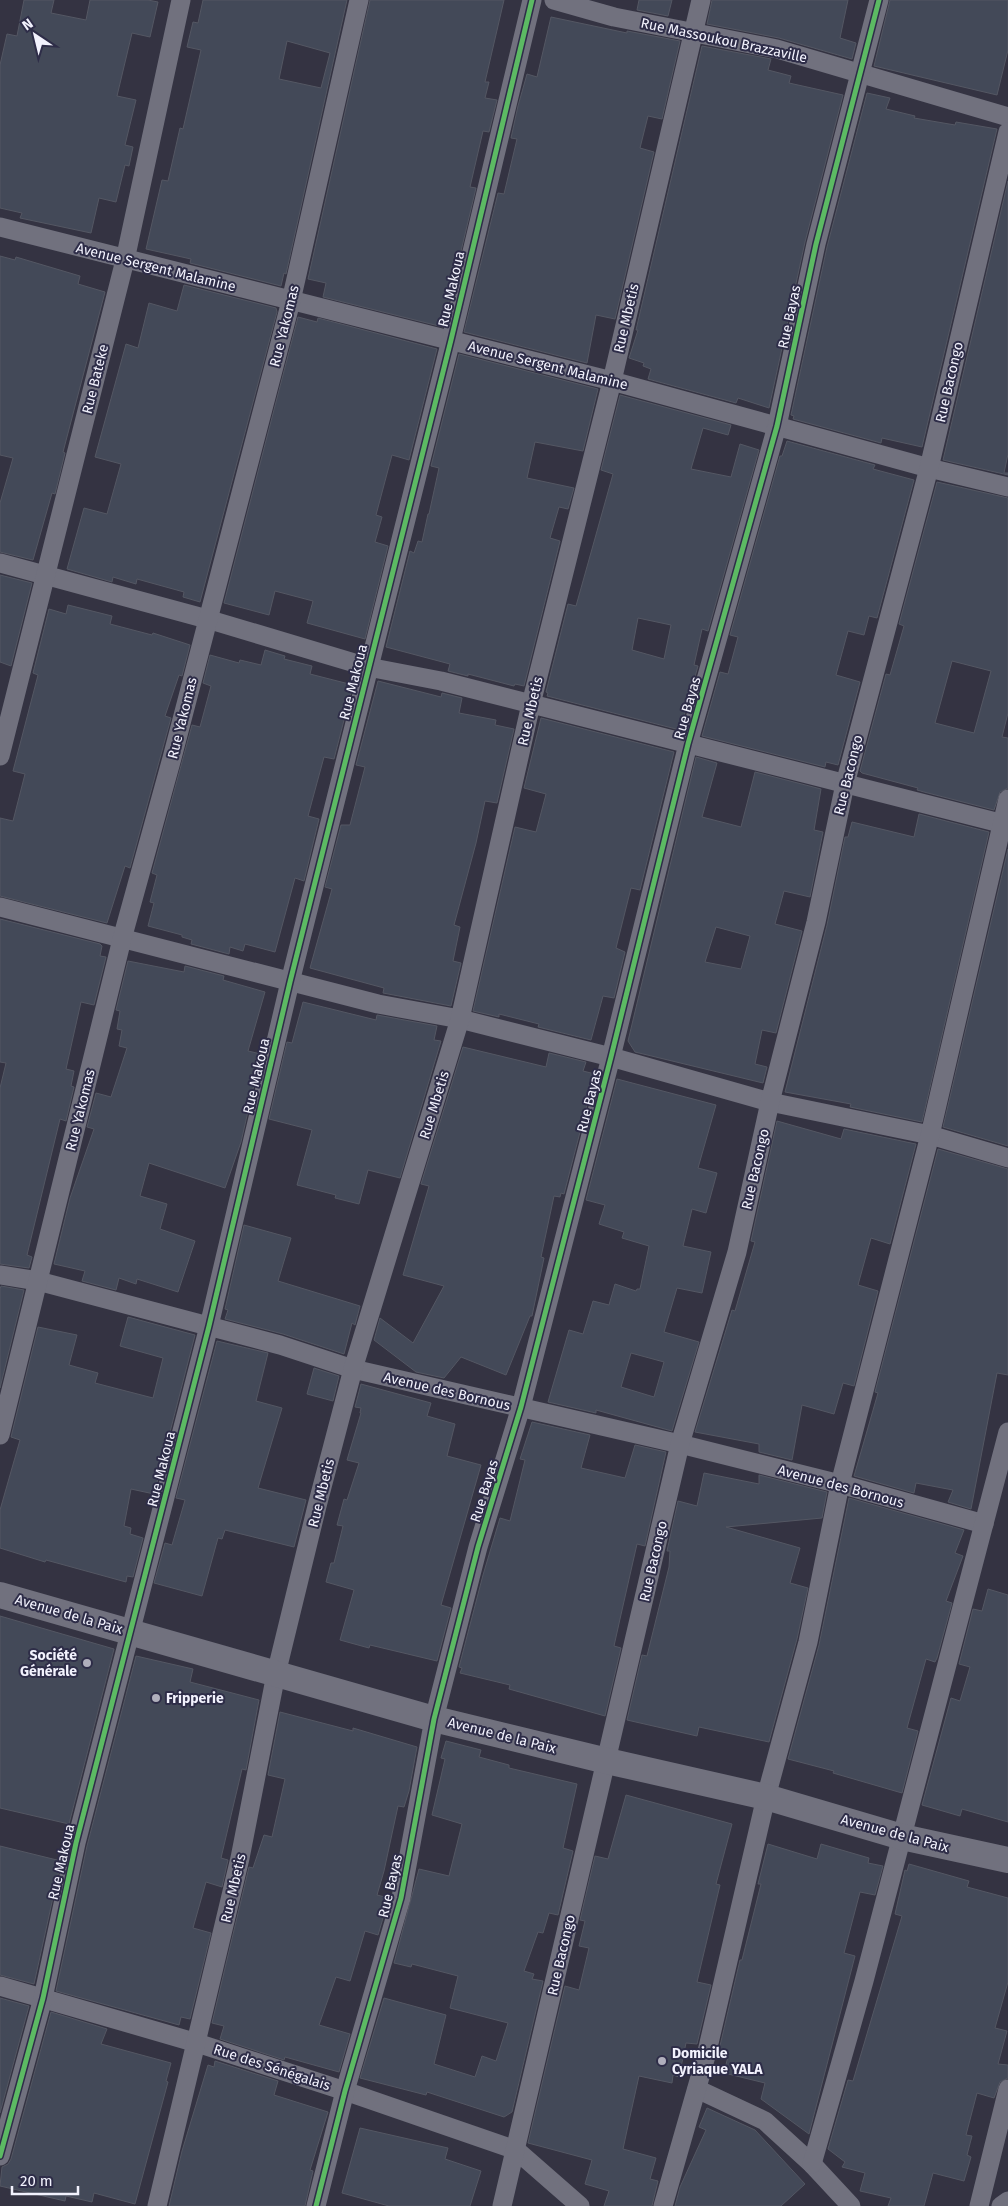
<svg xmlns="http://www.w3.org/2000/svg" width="1008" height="2206" font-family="'Fira Sans',sans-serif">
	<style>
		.building { fill: #434958; stroke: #545763; fill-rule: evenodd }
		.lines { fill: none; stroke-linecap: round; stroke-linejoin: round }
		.street { stroke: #71717e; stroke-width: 19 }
		.secondary { stroke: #71717e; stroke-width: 26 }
		.cycleway-casing { stroke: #2e2d48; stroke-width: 8 }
		.cycleway { stroke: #5cba63; stroke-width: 5 }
		.poi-dot { fill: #b0afbc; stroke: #2e2d48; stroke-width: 2 }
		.labels { text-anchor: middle; stroke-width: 4; stroke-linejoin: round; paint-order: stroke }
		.street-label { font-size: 14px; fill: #f2f2fd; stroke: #2e2d48 }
		.poi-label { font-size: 14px; font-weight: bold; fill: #f2f2fd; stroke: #2e2d48; text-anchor: start }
	</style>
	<rect width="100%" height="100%" fill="#343342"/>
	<g class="building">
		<polygon points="24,0 54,0 51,13 86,20 90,0 148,0 158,2 150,37 132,33 117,96 136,100 125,145 133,147 129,166 125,165 116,202 99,198 91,233 20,218 22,213 0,208 0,65 7,34 17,36"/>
		<path d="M 203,0 L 347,0 L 286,274 L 284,273 L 281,286 L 190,263 L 191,259 L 146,249 L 162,180 L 168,181 L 180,128 L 183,129 L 201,50 L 187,47 L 193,22 L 198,23 ZM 287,41 L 330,53 L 321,88 L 279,79 Z"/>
		<polygon points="370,0 504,0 485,82 489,82 485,98 497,100 489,132 483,131 470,187 476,188 443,327 323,297 326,283 308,279"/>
		<polygon points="639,0 672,0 668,16 637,10"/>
		<polygon points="712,0 848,0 840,38 856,43 852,59 779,38 707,24"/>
		<polygon points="890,0 1008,0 1008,50 997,95 874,66"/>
		<polygon points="551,17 627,33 627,31 680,41 662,119 648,116 640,148 654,152 615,319 596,315 587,363 464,332 498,193 504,194 517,139 511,138 518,106 527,74 537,77"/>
		<polygon points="702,46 771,59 768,70 791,76 789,83 843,95 805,242 769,408 738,398 736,403 648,379 651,369 643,366 644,363 629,358 638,330 636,330"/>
		<polygon points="867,93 890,98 886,109 915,116 914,118 955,125 956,122 997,129 922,447 882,438 881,443 793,419 794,416 791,415 827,247"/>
		<polygon points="1008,181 1008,454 1004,473 1008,473 1008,475 943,460"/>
		<polygon points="0,256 15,260 16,257 80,276 78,284 105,292 63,452 65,453 55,494 52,493 33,560 0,552 0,503 13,458 0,455"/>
		<polygon points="184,285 276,308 277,312 200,602 183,597 184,592 137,579 136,584 113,577 112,582 67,569 84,508 107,514 121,464 95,457 126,344 138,348 149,303 177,311"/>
		<polygon points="298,317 317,322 318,318 437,349 409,460 392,455 376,515 382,517 375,542 388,546 365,639 307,623 313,601 275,591 269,615 224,603"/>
		<polygon points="459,354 598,389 583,451 535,442 527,478 574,488 568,509 559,507 550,538 560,541 524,686 515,684 514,686 468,674 468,676 448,671 450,664 386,647 410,551 414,553 418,541 422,542 428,514 429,514 439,468 431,466"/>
		<path d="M 620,395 L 731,425 L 728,435 L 703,428 L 691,469 L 731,477 L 740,444 L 759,450 L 708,631 L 702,629 L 694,665 L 698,666 L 680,730 L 547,696 L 548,693 L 546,692 L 568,604 L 576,606 L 613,474 L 601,470 ZM 638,618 L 671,625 L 664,659 L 632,650 Z"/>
		<polygon points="787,441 875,465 873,469 914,480 877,618 869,616 864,635 848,631 836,675 860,682 838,765 826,762 825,767 702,736 720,672 728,674 738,637 730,635 780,456 782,456"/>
		<path d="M 937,482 L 1008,498 L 1008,713 L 1002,737 L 1008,738 L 1008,788 L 1000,792 L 994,810 L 924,792 L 917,790 L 918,788 L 862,773 L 860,771 L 886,674 L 890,675 L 904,626 L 899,624 ZM 952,661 L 991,671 L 974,733 L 935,723 Z"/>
		<polygon points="0,575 32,583 11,666 0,662"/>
		<polygon points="68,605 112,616 110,624 152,635 153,633 190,645 182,676 179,675 165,716 171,718 130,868 125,866 107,923 0,896 0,818 13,821 25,774 13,771 38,675 33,673 49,609 66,614"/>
		<polygon points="265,650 285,656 284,659 312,666 310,674 353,685 334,759 324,757 308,816 319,819 304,881 295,878 275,952 245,944 243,951 230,947 229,954 191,944 192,940 182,937 182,935 148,926 154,903 150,902 157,875 152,873 192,725 200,727 211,686 203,683 210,655 239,663 240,660 261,665"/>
		<polygon points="378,681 441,697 442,693 462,698 459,713 496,720 495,725 514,729 497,803 485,801 476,843 454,925 460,927 453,961 461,963 451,1006 383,993 384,988 310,968 332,889 325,887 341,825 350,825 365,767 356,765"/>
		<polygon points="541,718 674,752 640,890 631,888 616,948 625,952 614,998 603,996 591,1040 538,1027 539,1024 499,1014 499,1017 473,1011 515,827 536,832 546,794 524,788"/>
		<path d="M 696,757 L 717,763 L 702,817 L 741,827 L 755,772 L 821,789 L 814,830 L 823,832 L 810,897 L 784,891 L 775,924 L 802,931 L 776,1033 L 762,1030 L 755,1064 L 767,1067 L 763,1083 L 635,1052 L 628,1041 ZM 716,927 L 750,936 L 741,969 L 705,962 Z"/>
		<polygon points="919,814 989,832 922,1122 850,1107 851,1104 785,1092 827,925 845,837 848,837 852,822 914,837"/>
		<polygon points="1008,849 1008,1146 943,1127"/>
		<polygon points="0,919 100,944 102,946 100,956 106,957 94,1005 81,1002 66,1069 74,1071 71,1086 74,1087 66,1121 60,1119 27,1255 32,1257 29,1268 0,1264 0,1088 6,1063 0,1062"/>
		<polygon points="128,961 184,972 185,966 224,976 223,980 265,992 248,1051 261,1054 241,1142 225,1188 149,1163 140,1196 167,1204 160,1229 195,1241 178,1292 137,1279 136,1284 119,1278 116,1290 82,1281 85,1271 54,1264 70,1198 94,1129 87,1127 96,1093 111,1097 127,1048 119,1046 122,1030 117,1029 120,1011 116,1010"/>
		<polygon points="303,1002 376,1020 377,1015 437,1026 434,1040 441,1041 400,1178 368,1170 359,1204 335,1198 336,1195 297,1185 312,1130 269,1119 287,1042 292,1043"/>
		<polygon points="463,1047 546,1067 549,1053 586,1062 583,1071 595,1074 564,1194 561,1193 560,1197 554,1196 541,1257 544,1258 532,1316 530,1316 506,1375 461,1357 444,1378 416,1372 374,1340 380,1318 413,1343 444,1286 403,1275 429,1186 421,1184"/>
		<path d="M 617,1079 L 716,1105 L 698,1168 L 717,1173 L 706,1213 L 692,1209 L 683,1246 L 711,1252 L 702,1293 L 677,1288 L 664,1332 L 699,1342 L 672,1431 L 596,1410 L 596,1413 L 548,1402 L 569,1330 L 583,1334 L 593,1301 L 609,1305 L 615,1284 L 636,1291 L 637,1289 L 640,1289 L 649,1246 L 622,1238 L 624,1232 L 599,1224 L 605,1205 L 586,1200 ZM 631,1353 L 664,1362 L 654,1397 L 621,1387 Z"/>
		<polygon points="777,1121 841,1139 844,1129 916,1144 890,1244 871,1238 858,1285 878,1291 854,1386 843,1383 834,1414 802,1405 792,1460 759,1452 759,1444 695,1432 732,1310 735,1311 755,1242 751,1241"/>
		<polygon points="938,1149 1008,1169 1008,1375 997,1373 971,1509 948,1502 953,1490 916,1483 914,1493 854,1476 878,1393 875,1392"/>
		<polygon points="244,1225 291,1238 278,1281 360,1306 355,1325 352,1323 344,1354 283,1334 225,1319 228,1310 225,1309"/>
		<polygon points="1,1286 24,1290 0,1388 0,1289"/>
		<polygon points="128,1317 195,1335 154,1494 131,1489 124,1526 131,1528 130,1534 143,1538 133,1577 127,1576 126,1582 46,1560 45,1562 0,1548 0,1510 20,1440 11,1437 38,1327 77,1335 69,1365 98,1373 95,1383 153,1398 163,1358 120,1346"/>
		<polygon points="217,1341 268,1353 256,1401 282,1408 258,1488 306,1500 294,1547 225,1530 222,1539 218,1538 202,1596 154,1583 165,1543 172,1545 185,1500 176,1498"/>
		<polygon points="314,1368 339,1376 333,1401 307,1394"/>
		<polygon points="361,1384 431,1403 427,1416 455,1424 447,1456 481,1465 441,1605 451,1608 437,1661 370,1645 369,1648 340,1640 354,1590 326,1582 331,1563 334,1563 343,1526 337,1525 344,1499 347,1500 359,1463 347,1460 361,1413 360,1413 361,1408 355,1407"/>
		<polygon points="532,1422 590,1435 581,1468 625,1478 635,1445 666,1452 645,1546 637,1544 620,1619 614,1646 621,1648 605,1716 509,1689 510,1685 460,1673 462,1668 459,1667 483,1575 500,1518 510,1521 525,1460 520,1459"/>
		<polygon points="704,1473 759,1484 759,1475 827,1492 822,1518 726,1527 800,1548 790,1583 808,1588 797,1639 769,1742 699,1727 697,1736 627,1720 642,1655 647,1656 669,1567 670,1551 667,1551 678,1501 697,1506"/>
		<polygon points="849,1498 964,1530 955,1553 963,1556 946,1601 952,1603 937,1658 935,1662 926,1659 907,1728 918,1731 902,1793 833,1773 834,1771 788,1759 819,1645"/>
		<polygon points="988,1589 1008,1595 1008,1822 962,1809 960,1816 922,1805 951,1698 960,1701 970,1667 959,1664 973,1609 982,1611"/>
		<polygon points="0,1616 114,1649 69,1824 0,1808"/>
		<polygon points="136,1656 193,1669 190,1682 259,1700 246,1770 242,1769 221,1858 228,1860 222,1887 206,1882 193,1928 211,1933 190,2019 181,2017 179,2025 56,1991 87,1846"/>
		<polygon points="280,1712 353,1731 353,1728 417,1747 409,1791 404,1807 398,1806 384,1871 377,1895 389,1898 378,1935 365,1931 350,1981 336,1977 319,2025 350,2034 339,2072 285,2057 284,2060 220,2039 224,2026 212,2023 249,1867 253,1868 264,1835 272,1837 285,1779 268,1775"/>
		<polygon points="446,1741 481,1750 479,1757 509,1765 509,1768 577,1784 563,1848 573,1851 558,1915 549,1913 543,1933 538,1932 524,1971 534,1974 532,1979 543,1981 512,2112 504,2117 427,2092 426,2095 360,2078 384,1998 446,2015 434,2064 475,2077 482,2056 496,2061 508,2023 450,2008 458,1976 412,1964 411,1967 394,1963 419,1869 449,1876 462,1824 432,1815 445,1759 441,1758"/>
		<polygon points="626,1795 732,1824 716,1884 720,1885 697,1982 711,1985 697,2044 686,2043 679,2077 673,2075 672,2083 639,2076 629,2121 623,2149 656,2158 650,2179 658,2181 652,2206 604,2206 609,2191 585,2184 592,2160 528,2143 565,1986 579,1990 589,1948 579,1946 585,1921 580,1920 595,1856 608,1859"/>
		<polygon points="768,1844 817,1859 821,1844 869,1858 868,1863 883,1866 875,1895 860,1892 844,1953 855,1956 809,2134 761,2099 765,2083 724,2073 729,2052 719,2050 740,1960 742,1960 761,1884 758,1884"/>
		<polygon points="0,1846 61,1861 34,1984 0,1975"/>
		<polygon points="909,1864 969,1881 967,1887 1008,1898 1008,1982 995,2028 1007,2031 998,2064 1008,2065 1008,2078 1000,2082 994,2098 977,2093 966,2135 972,2136 967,2155 971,2157 964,2181 933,2173 924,2206 888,2206 891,2198 860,2191 865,2173 842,2167 845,2162 828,2149 848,2080 853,2081 902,1916 895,1914 905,1870 907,1871"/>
		<polygon points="0,1998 29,2006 0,2113"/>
		<polygon points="51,2012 107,2029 101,2044 171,2063 166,2081 168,2082 135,2204 94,2193 92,2202 66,2196 65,2201 0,2186 2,2167 8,2164 11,2159"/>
		<polygon points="215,2061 278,2081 274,2095 328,2112 310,2170 313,2171 305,2206 169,2206 182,2151 208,2065 214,2067"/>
		<polygon points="707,2108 755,2130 805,2184 781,2206 675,2206 680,2187 706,2130 699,2127"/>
		<polygon points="360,2128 448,2148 445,2159 481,2171 470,2206 389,2206 342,2193"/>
	</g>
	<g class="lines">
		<g class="street">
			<polyline points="554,0 614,17 777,49 1008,117"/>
			<polyline points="0,227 612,381 929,468 1008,487"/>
			<polyline points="0,563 207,619 368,667 441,681 1008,825"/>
			<polyline points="0,756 125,260 181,0"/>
			<polyline points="0,907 378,1004 460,1019 611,1057 770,1102 930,1135 1008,1158"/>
			<polyline points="0,1275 38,1281 280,1345 353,1369 680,1444 840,1484 984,1524"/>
			<polyline points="0,1435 122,939 172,758 291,301 359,0"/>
			<polyline points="0,1986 197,2043 345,2091 516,2150 580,2206"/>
			<polyline points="697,2089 765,2121 812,2164 851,2206"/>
			<polyline points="0,2156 43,1998 76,1843 209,1326 290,982 451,340 532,0"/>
			<polyline points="812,2164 864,1981 1008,1432"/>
			<polyline points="157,2206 240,1858 276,1674 317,1506 353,1369 460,1019 531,704 612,381 701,0"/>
			<polyline points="316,2206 345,2091 401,1898 434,1719 478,1547 521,1407 611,1057 688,744 777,426 816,244 879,0"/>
			<polyline points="502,2206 680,1444 737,1252 770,1102 816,922 845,784 929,468 1008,132"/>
			<polyline points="663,2206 706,2056 766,1797 808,1642 840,1484 930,1135 1008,799"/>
			<polyline points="979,2206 1008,2089"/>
			<polyline points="1001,2206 1008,2201"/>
		</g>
		<polyline class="secondary" points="0,1595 434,1719 607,1761 766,1797 902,1837 1008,1860"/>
		<g class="cycleway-casing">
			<g id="cycleway">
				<polyline points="0,2156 43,1998 76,1843 209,1326 290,982 451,340 532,0"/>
				<polyline points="316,2206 345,2091 401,1898 434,1719 478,1547 521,1407 611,1057 688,744 777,426 816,244 879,0"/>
			</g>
		</g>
		<use href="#cycleway" class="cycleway"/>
	</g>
	<g class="poi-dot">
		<circle cx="87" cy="1663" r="5"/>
		<circle cx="156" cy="1698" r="5"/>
		<circle cx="662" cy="2061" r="5"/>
	</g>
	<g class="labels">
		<g class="street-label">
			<text transform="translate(724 40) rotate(12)" y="5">Rue Massoukou Brazzaville</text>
			<text transform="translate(156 267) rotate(14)" y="5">Avenue Sergent Malamine</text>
			<text transform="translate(451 289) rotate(-77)" y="5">Rue Makoua</text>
			<text transform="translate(789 317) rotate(-78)" y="5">Rue Bayas</text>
			<text transform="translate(626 318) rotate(-77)" y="5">Rue Mbetis</text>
			<text transform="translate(284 326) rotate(-76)" y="5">Rue Yakomas</text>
			<text transform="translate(548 365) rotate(14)" y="5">Avenue Sergent Malamine</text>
			<text transform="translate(95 379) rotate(-76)" y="5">Rue Bateke</text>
			<text transform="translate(949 382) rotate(-77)" y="5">Rue Bacongo</text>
			<text transform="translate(353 682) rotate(-76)" y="5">Rue Makoua</text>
			<text transform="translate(687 708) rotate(-74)" y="5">Rue Bayas</text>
			<text transform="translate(530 711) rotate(-77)" y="5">Rue Mbetis</text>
			<text transform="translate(182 718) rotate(-76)" y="5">Rue Yakomas</text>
			<text transform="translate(848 775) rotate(-76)" y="5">Rue Bacongo</text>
			<text transform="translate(256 1076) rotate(-77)" y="5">Rue Makoua</text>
			<text transform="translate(589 1101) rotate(-76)" y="5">Rue Bayas</text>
			<text transform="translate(434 1105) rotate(-73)" y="5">Rue Mbetis</text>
			<text transform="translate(80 1110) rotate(-76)" y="5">Rue Yakomas</text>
			<text transform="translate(755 1169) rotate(-77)" y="5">Rue Bacongo</text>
			<text transform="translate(447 1391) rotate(13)" y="5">Avenue des Bornous</text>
			<text transform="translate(161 1469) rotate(-76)" y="5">Rue Makoua</text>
			<text transform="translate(841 1486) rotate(15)" y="5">Avenue des Bornous</text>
			<text transform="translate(484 1491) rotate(-73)" y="5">Rue Bayas</text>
			<text transform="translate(321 1493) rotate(-76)" y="5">Rue Mbetis</text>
			<text transform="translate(653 1561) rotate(-77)" y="5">Rue Bacongo</text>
			<text transform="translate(69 1614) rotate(16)" y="5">Avenue de la Paix</text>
			<text transform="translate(502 1735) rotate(14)" y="5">Avenue de la Paix</text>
			<text transform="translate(895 1833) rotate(15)" y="5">Avenue de la Paix</text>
			<text transform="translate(61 1862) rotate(-77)" y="5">Rue Makoua</text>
			<text transform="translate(390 1886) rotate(-77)" y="5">Rue Bayas</text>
			<text transform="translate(233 1888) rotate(-77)" y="5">Rue Mbetis</text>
			<text transform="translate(561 1955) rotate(-77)" y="5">Rue Bacongo</text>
			<text transform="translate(272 2067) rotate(18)" y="5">Rue des Sénégalais</text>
		</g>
		<g class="poi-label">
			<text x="77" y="1660" text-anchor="end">Société<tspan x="77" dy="16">Générale</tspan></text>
			<text x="166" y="1703">Fripperie</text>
			<text x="672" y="2058">Domicile<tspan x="672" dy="16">Cyriaque YALA</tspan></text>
		</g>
	</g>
	<g transform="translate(35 35) rotate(325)" stroke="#2e2d48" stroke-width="4" paint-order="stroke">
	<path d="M0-4L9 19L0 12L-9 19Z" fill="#f2f2fd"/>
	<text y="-8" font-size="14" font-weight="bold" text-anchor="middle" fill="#f2f2fd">N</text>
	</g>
	<path d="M12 2186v8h66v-8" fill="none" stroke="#f2f2fd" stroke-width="2.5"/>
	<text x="20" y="2186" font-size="15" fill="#f2f2fd" stroke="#2e2d48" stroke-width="4" paint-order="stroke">20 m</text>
</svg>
